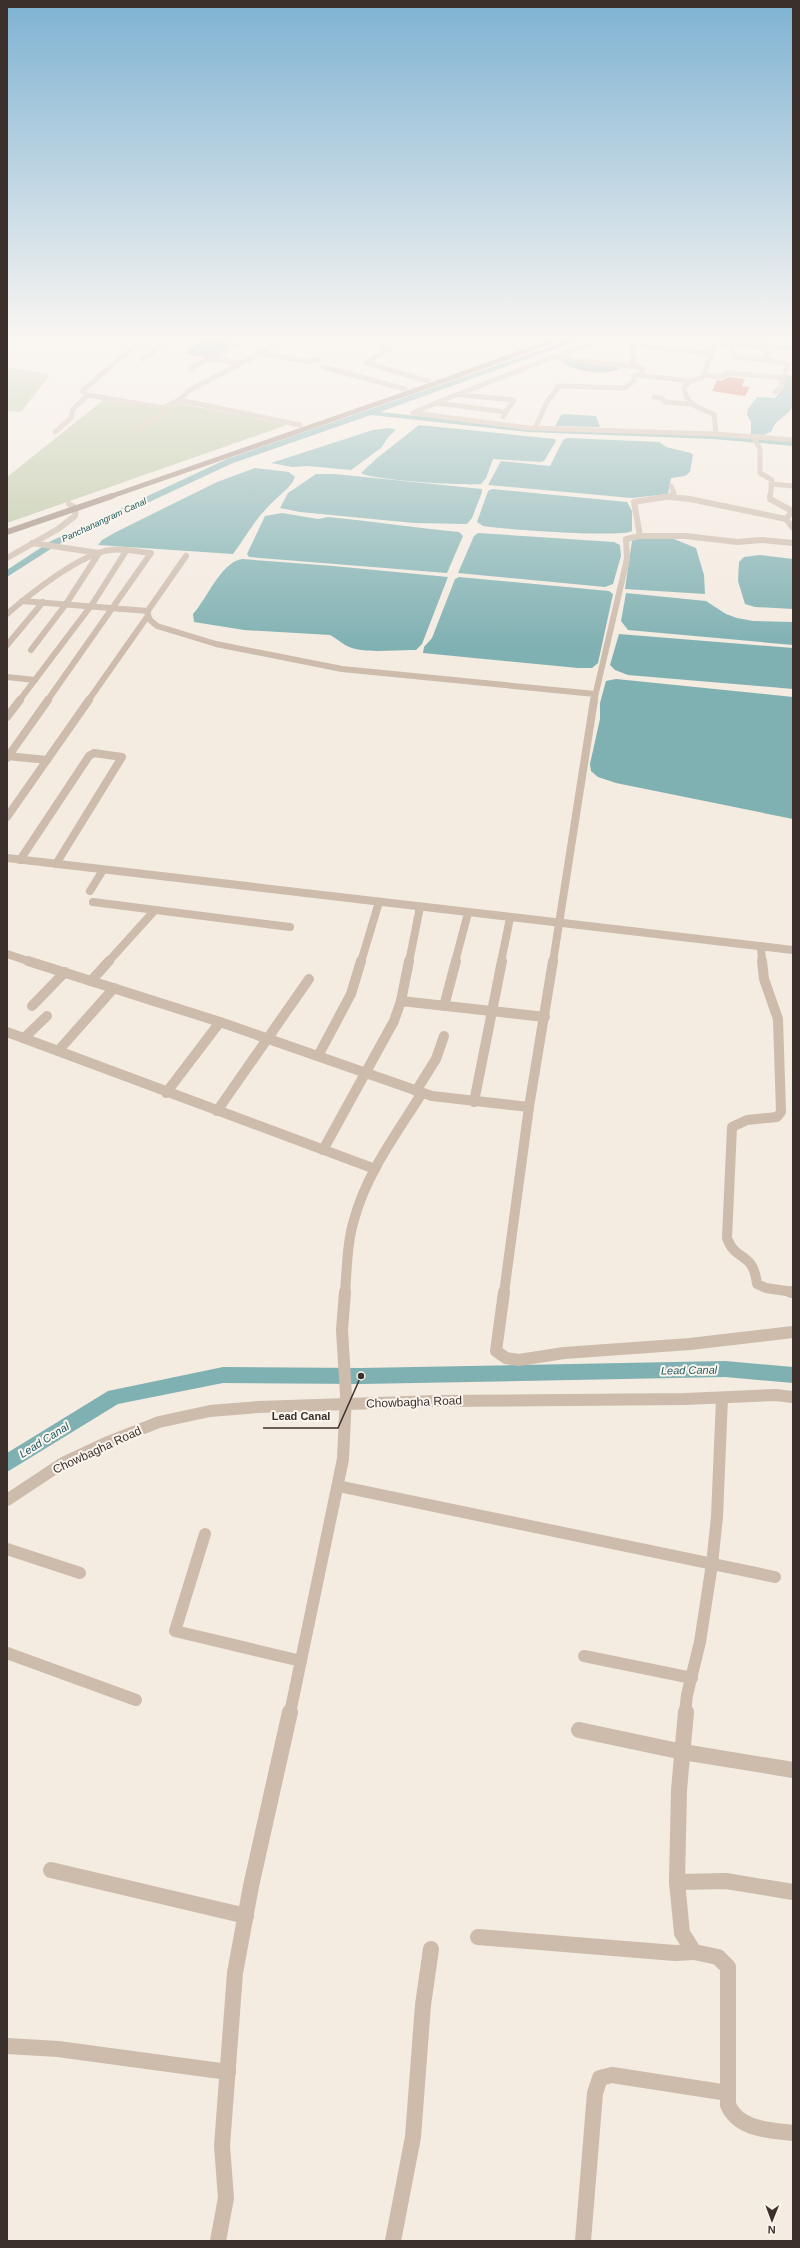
<svg xmlns="http://www.w3.org/2000/svg" width="800" height="2248" font-family="Arial,sans-serif">
	<style>
		.green { fill: #b8c4a0 }
		.water { fill: #7fb0b2 }
		.lines { fill: none; stroke-linecap: round; stroke-linejoin: round }
		.canal { fill: #7fb0b2; fill-rule: evenodd }
		.building { fill: #c8694b }
		.minor-far5 { stroke: #cdbbac; stroke-width: 5 }
		.minor-far4 { stroke: #cdbbac; stroke-width: 6 }
		.minor-far3 { stroke: #cdbbac; stroke-width: 8 }
		.minor-far2 { stroke: #cdbbac; stroke-width: 10 }
		.minor-far1 { stroke: #cdbbac; stroke-width: 12 }
		.minor { stroke: #cdbbac; stroke-width: 16 }
		.tertiary { stroke: #cdbbac; stroke-width: 6 }
		.secondary-far1 { stroke: #a18a7d; stroke-width: 5 }
		.secondary { stroke: #a18a7d; stroke-width: 6 }
		.labels { text-anchor: middle; stroke-width: 4; stroke-linejoin: round; paint-order: stroke }
		.far-water-label { font-size: 9px; font-style: italic; fill: #1f5a5e; stroke: #fbf5ee }
		.water-label { font-size: 11px; font-style: italic; fill: #1f5a5e; stroke: #fbf5ee }
		.near-street-label { font-size: 12px; fill: #3b302b; stroke: #fbf5ee }
		.leader { fill: none; stroke: #3b302b; stroke-width: 1.5 }
		.callout-dot { fill: #3b302b; stroke: #fbf5ee; stroke-width: 1.5 }
		.callout-label { font-size: 11px; text-anchor: middle; font-weight: bold; fill: #3b302b; stroke: #fbf5ee; stroke-width: 4; stroke-linejoin: round; paint-order: stroke }
	</style>
	<rect width="100%" height="100%" fill="#f4ebe1"/>
	<g class="green">
		<polygon points="721,335 763,339 764,350 718,346"/>
		<polygon points="7,367 50,375 21,412 7,411"/>
		<polygon points="106,398 161,408 173,402 287,425 7,523 7,477"/>
	</g>
	<g class="water">
		<polygon points="202,340 234,343 211,358 185,354"/>
		<path d="M 563,361 L 618,367 L 620,368 C 608,377 568,371 563,361 Z"/>
		<path d="M 787,375 L 793,376 C 793,384 795,397 793,405 C 790,416 774,419 772,431 L 764,435 L 751,434 L 751,422 L 747,415 L 748,409 L 757,397 L 775,398 L 783,388 Z"/>
		<polygon points="564,414 596,416 600,427 555,426 561,415"/>
		<path d="M 419,425 L 555,439 L 556,441 L 544,461 L 541,462 L 493,459 L 486,478 L 481,484 C 466,486 370,480 361,473 L 377,458 Z"/>
		<polygon points="390,428 396,430 389,436 381,448 351,470 307,466 292,467 271,463 373,430"/>
		<polygon points="567,438 659,442 666,447 691,453 693,455 690,472 685,476 671,478 668,494 632,498 488,485 501,461 550,466 563,440"/>
		<path d="M 255,468 L 289,472 L 295,477 C 292,486 283,492 277,498 C 256,517 249,532 233,554 L 98,545 L 102,540 L 116,532 L 217,482 Z"/>
		<polygon points="316,474 335,474 482,489 482,492 472,518 467,524 414,523 300,512 280,508 288,493"/>
		<path d="M 492,489 L 627,502 L 632,511 L 632,531 C 621,538 502,529 483,526 L 477,522 L 488,491 Z"/>
		<path d="M 282,513 L 318,519 L 328,517 C 372,521 415,528 459,532 L 463,536 L 447,573 L 249,557 L 247,554 L 265,516 Z"/>
		<polygon points="478,533 614,542 620,545 621,556 613,584 605,587 458,573 474,536"/>
		<polygon points="635,538 674,539 696,548 704,575 705,594 625,589 632,541"/>
		<polygon points="760,555 793,559 793,609 755,607 745,604 738,581 739,562 744,557"/>
		<path d="M 242,559 L 333,566 L 448,577 L 422,644 L 416,650 C 397,649 362,655 345,645 C 340,642 336,638 330,635 L 244,630 L 194,622 L 193,614 C 207,599 221,562 242,559 Z"/>
		<polygon points="459,577 609,591 613,594 598,663 592,668 578,668 423,653 424,647 432,638 455,579"/>
		<polygon points="626,593 706,601 726,614 737,618 753,621 793,622 793,645 628,630 621,621"/>
		<polygon points="619,634 793,648 793,689 628,675 615,670 610,665"/>
		<polygon points="616,679 793,697 793,819 616,783 598,777 591,771 590,764 600,719 600,703 606,681"/>
	</g>
	<g class="lines">
		<g class="canal">
			<polygon points="584,335 593,335 380,412 528,428 713,435 793,442 793,446 713,439 528,432 371,415 233,463 57,545 7,577 7,570 51,541 227,459"/>
			<polygon points="725,1361 793,1367 793,1383 725,1377 361,1384 223,1383 118,1404 7,1472 7,1453 108,1391 223,1367 361,1368"/>
		</g>
	</g>
	<polygon class="building" points="728,377 745,379 742,386 750,387 745,396 712,391 717,380 722,381"/>
	<g class="lines">
		<g class="minor-far5">
			<polyline points="165,335 239,342"/>
			<polyline points="286,335 265,351 190,390 179,400 300,425"/>
			<polyline points="615,335 555,358 640,367 643,369 640,375"/>
			<polyline points="742,335 765,339 767,360 788,364 780,388 775,392"/>
			<polyline points="772,335 774,347 793,348"/>
			<polyline points="611,336 650,347 712,354"/>
			<polyline points="773,337 793,338"/>
			<polyline points="381,342 379,344 390,348 366,363 428,381"/>
			<polyline points="732,350 735,357 767,360"/>
			<polyline points="261,353 309,362 319,359"/>
			<polyline points="143,359 175,336"/>
			<polyline points="212,359 251,335"/>
			<polyline points="323,367 405,389"/>
			<polyline points="630,367 634,359 631,341"/>
			<polyline points="190,369 207,359 240,363"/>
			<polyline points="704,375 722,377 727,373 784,378"/>
			<polyline points="88,395 163,408 179,400"/>
			<polyline points="461,395 514,400 503,417"/>
			<polyline points="654,397 661,398 665,402 691,404"/>
			<path d="M 436,403 L 413,413 L 529,428 L 716,434 L 714,414 C 699,408 687,406 684,388 L 690,381"/>
			<polyline points="506,412 436,403 556,356"/>
			<polyline points="140,428 168,411 167,407"/>
			<polyline points="535,428 547,402 559,386 625,388 634,381 634,376 638,375 690,381 702,378 719,335"/>
			<polyline points="55,432 71,418 73,409 88,395 82,391 148,335"/>
			<polyline points="716,434 793,440"/>
			<polyline points="753,436 760,449 760,473 772,480 770,497"/>
			<polyline points="771,484 793,486"/>
			<polyline points="668,497 674,493 671,486"/>
		</g>
		<g class="minor-far4">
			<polyline points="770,496 770,499 792,511 786,519 793,528"/>
			<polyline points="669,497 690,499 786,519"/>
			<polyline points="640,536 634,502 671,496"/>
			<polyline points="186,556 147,612 150,620 157,626 216,644 342,669 595,694"/>
			<polyline points="22,601 148,611"/>
			<path d="M 7,614 C 30,594 81,553 111,550 C 124,548 138,552 151,553 L 47,701"/>
			<polyline points="7,645 43,602"/>
			<polyline points="31,650 66,604 99,553 32,543"/>
			<polyline points="7,677 35,680"/>
			<polyline points="19,701 93,603 126,551"/>
			<polyline points="88,701 147,617"/>
			<polyline points="594,701 627,559 626,539 640,536 686,536 737,542 761,540 793,543"/>
		</g>
		<g class="minor-far3">
			<polyline points="7,717 20,700"/>
			<polyline points="7,756 47,760"/>
			<polyline points="7,758 48,700"/>
			<polyline points="7,817 89,700"/>
			<polyline points="7,858 793,950"/>
			<polyline points="20,860 89,756 94,753 122,757 56,864"/>
			<polyline points="90,891 103,870"/>
			<polyline points="93,902 290,927"/>
			<polyline points="761,946 762,962"/>
			<polyline points="7,954 31,962"/>
			<polyline points="108,962 155,910"/>
			<polyline points="361,962 379,902"/>
			<polyline points="409,962 420,907"/>
			<polyline points="455,962 468,913"/>
			<polyline points="501,962 510,918"/>
			<polyline points="553,962 594,700"/>
		</g>
		<g class="minor-far2">
			<polyline points="28,961 220,1022 432,1096 529,1107 553,961"/>
			<path d="M 762,961 L 764,979 L 778,1019 L 781,1112 L 777,1117 L 747,1120 L 732,1127 L 727,1238 C 736,1263 753,1250 757,1284 L 766,1288 L 793,1292"/>
			<polyline points="91,981 109,961"/>
			<polyline points="401,1001 545,1017"/>
			<polyline points="32,1006 65,972"/>
			<polyline points="444,1006 456,961"/>
			<polyline points="7,1032 375,1169"/>
			<polyline points="24,1038 47,1016"/>
			<polyline points="58,1051 114,988"/>
			<polyline points="318,1056 351,994 361,961"/>
			<polyline points="416,1091 436,1059 444,1036"/>
			<polyline points="166,1093 220,1022"/>
			<polyline points="474,1102 502,961"/>
			<polyline points="217,1111 309,979"/>
			<polyline points="323,1150 394,1021 401,1001 409,961"/>
			<path d="M 345,1293 C 347,1268 347,1243 354,1220 C 366,1174 397,1133 422,1093"/>
			<polyline points="504,1293 529,1107"/>
		</g>
		<g class="minor-far1">
			<polyline points="504,1292 496,1351 506,1358 519,1360 564,1353 690,1344 793,1332"/>
			<polyline points="791,1292 793,1292"/>
			<polyline points="338,1486 775,1577"/>
			<polyline points="7,1500 63,1463 108,1442 159,1422 210,1411 258,1407 436,1401 685,1399 775,1395 793,1397"/>
			<polyline points="205,1534 175,1631 301,1661"/>
			<polyline points="7,1549 80,1573"/>
			<polyline points="7,1653 136,1700"/>
			<polyline points="584,1656 692,1678"/>
			<polyline points="290,1713 343,1459 346,1395 342,1330 345,1292"/>
			<polyline points="685,1713 687,1695 700,1642 712,1564 717,1517 722,1398"/>
		</g>
		<g class="minor">
			<path d="M 686,1712 L 679,1790 L 677,1882 L 682,1933 L 694,1952 L 718,1957 L 728,1967 L 728,2105 C 739,2130 769,2130 793,2133"/>
			<polyline points="579,1730 683,1752 793,1770"/>
			<polyline points="51,1870 246,1916"/>
			<polyline points="677,1882 726,1881 793,1892"/>
			<polyline points="478,1937 675,1953 694,1952"/>
			<polyline points="7,2046 58,2049 228,2072"/>
			<polyline points="218,2241 226,2198 222,2146 235,1973 251,1886 290,1712"/>
			<polyline points="393,2241 413,2137 423,2005 431,1949"/>
			<polyline points="583,2241 595,2093 600,2078 612,2075 728,2093"/>
		</g>
		<polyline class="tertiary" points="7,558 58,529 75,516 76,508 69,504"/>
		<polyline class="secondary-far1" points="109,497 451,378 568,335"/>
		<polyline class="secondary" points="7,532 112,496"/>
	</g>
	<linearGradient id="sky" x2="0" y2="1"><stop stop-color="#7eb2d2"/><stop offset="0.52" stop-color="#faf6f2"/><stop offset="1" stop-color="#faf6f2" stop-opacity="0"/></linearGradient>
	<rect width="800" height="650" fill="url(#sky)"/>
	<g class="labels">
		<g class="far-water-label">
			<text transform="translate(104 520) rotate(-25)" y="3">Panchanangram Canal</text>
		</g>
		<g class="water-label">
			<text transform="translate(689 1370) rotate(-1)" y="4">Lead Canal</text>
			<text transform="translate(44 1440) rotate(-32)" y="4">Lead Canal</text>
		</g>
		<g class="near-street-label">
			<text transform="translate(414 1402) rotate(-2)" y="4">Chowbagha Road</text>
			<text transform="translate(97 1450) rotate(-25)" y="4">Chowbagha Road</text>
		</g>
	</g>
	<path class="leader" d="M361 1376L338 1428H263"/>
	<circle class="callout-dot" cx="361" cy="1376" r="4"/>
	<g class="callout-label">
		<text x="301" y="1420">Lead Canal</text>
	</g>
	<rect width="800" height="2248" fill="none" stroke="#3b302b" stroke-width="16"/>
	<g transform="translate(772 2220) rotate(181)" stroke="#fbf5ee" stroke-width="3" paint-order="stroke">
	<path d="M0-3L7 15L0 10L-7 15Z" fill="#3b302b"/>
	<text y="-6" font-size="11" font-weight="bold" text-anchor="middle" fill="#3b302b">N</text>
	</g>
</svg>
